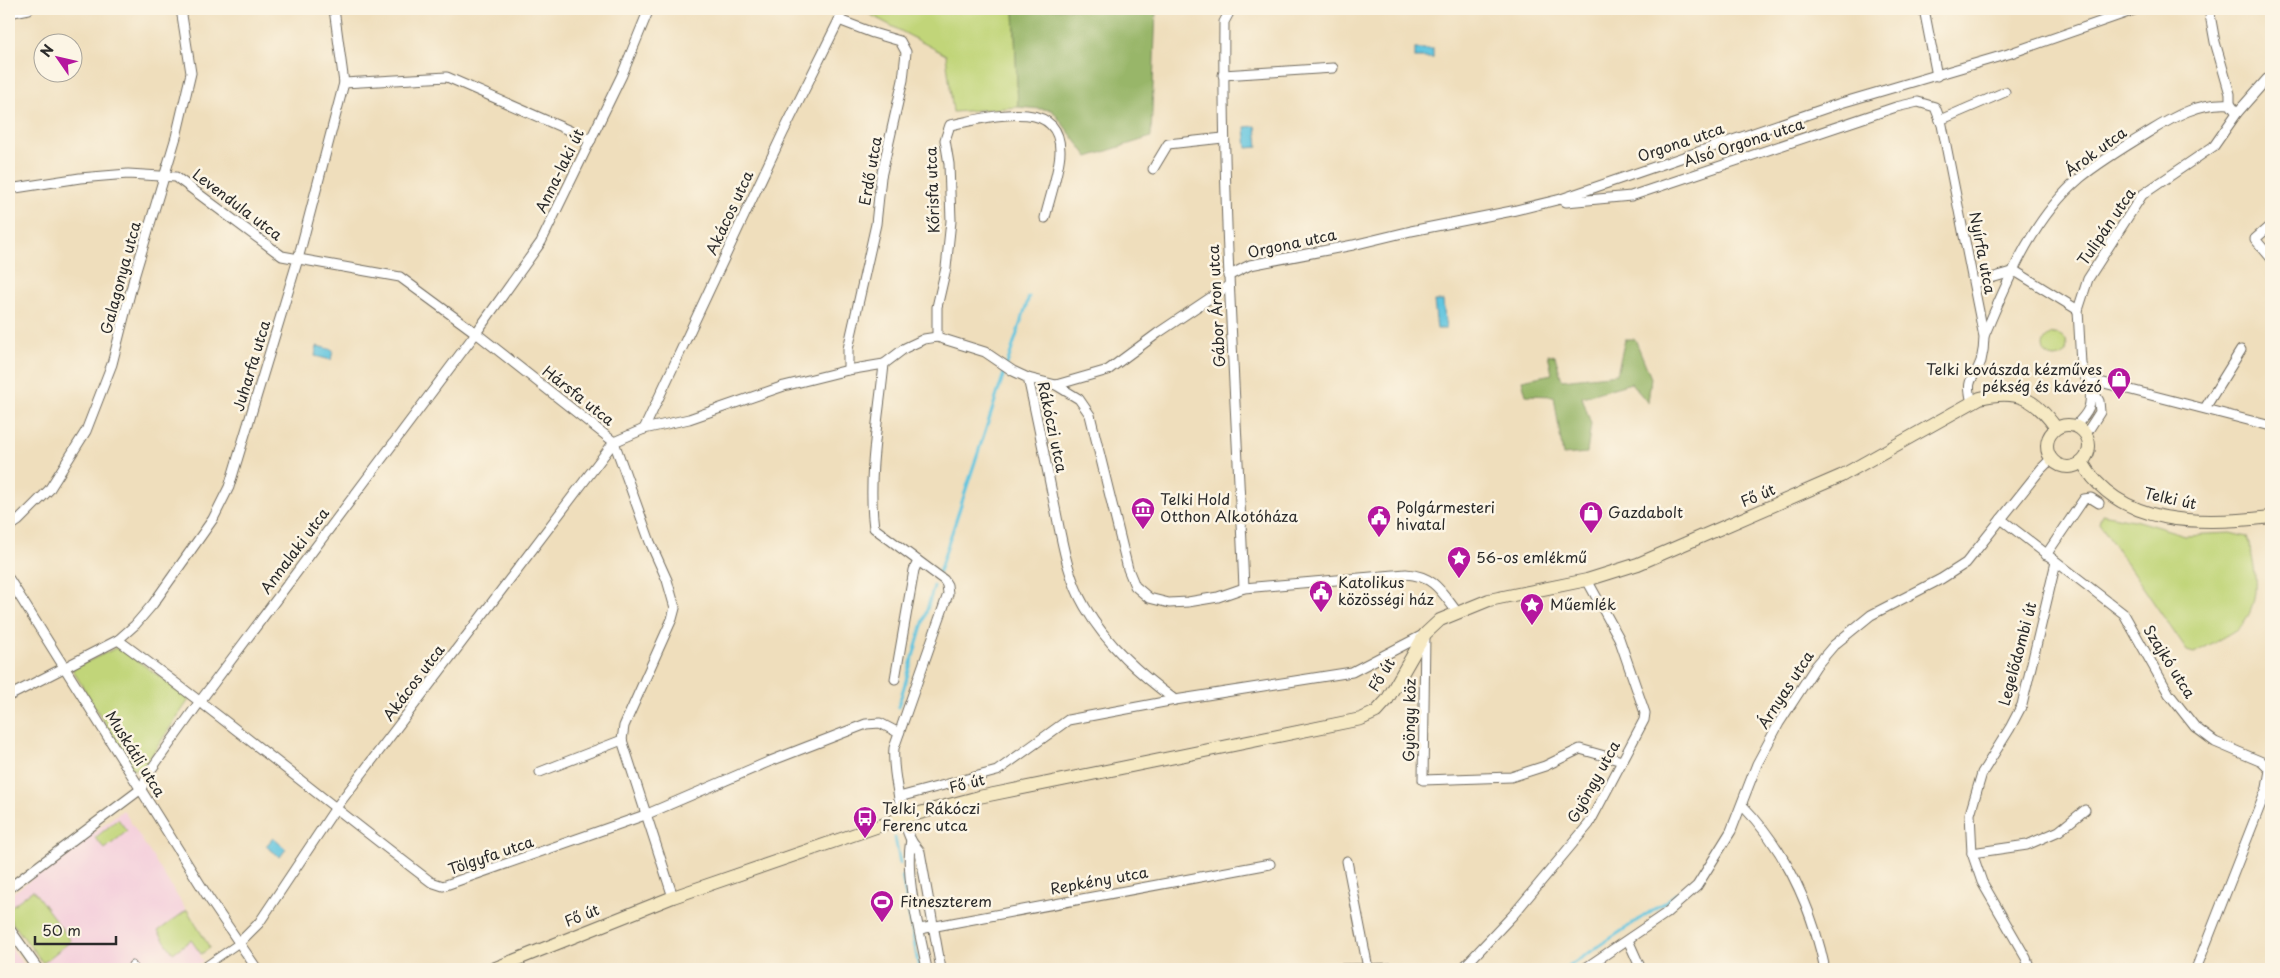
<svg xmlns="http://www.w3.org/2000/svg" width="2280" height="978" font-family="'Playpen Sans',sans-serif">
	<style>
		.built { fill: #f4cfdc }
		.green { fill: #c1d579; stroke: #768052 }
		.forest { fill: #98b669; stroke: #62704a }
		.water { fill: #61c5df; stroke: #467885 }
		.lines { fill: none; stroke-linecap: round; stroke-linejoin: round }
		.stream { stroke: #61c5df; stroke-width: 3 }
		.pedestrian-casing { stroke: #706a5e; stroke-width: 9 }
		.minor-casing { stroke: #706a5e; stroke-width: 11 }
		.secondary-casing { stroke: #706a5e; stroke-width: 14 }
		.pedestrian { stroke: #fff; stroke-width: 7 }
		.minor { stroke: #fff; stroke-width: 9 }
		.secondary { stroke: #f6e9c3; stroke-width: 12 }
		.labels { text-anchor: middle; stroke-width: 5; stroke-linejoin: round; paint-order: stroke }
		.street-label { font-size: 15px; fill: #2b2b2b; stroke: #fcf5e5 }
		.poi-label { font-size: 15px; fill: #2b2b2b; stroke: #fcf5e5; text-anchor: start }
	</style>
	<rect width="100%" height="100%" fill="#fcf5e5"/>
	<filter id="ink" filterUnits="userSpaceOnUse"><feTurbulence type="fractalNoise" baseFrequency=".02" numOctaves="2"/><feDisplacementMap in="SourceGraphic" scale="10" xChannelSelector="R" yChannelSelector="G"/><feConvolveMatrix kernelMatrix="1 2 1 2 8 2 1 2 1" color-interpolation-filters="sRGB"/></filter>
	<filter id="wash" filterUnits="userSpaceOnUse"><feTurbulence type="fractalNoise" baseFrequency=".0096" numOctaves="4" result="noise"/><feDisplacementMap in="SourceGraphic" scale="20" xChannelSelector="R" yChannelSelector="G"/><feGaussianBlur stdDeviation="1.12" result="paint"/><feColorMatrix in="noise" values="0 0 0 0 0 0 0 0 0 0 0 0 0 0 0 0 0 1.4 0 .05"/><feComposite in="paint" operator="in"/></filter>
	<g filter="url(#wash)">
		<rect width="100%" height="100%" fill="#efdebc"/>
		<g class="built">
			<polygon points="123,810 210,948 199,956 203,961 192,969 47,969 9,918 9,896"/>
			<polygon points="9,945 27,969 9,969"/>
		</g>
		<g class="green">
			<polygon points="872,9 1014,9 1018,107 953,112 946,55 869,14"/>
			<circle cx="2055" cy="346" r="12"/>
			<path d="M 2102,514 L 2138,521 L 2185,535 L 2230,533 L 2247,537 C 2255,565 2262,597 2244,623 C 2239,630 2203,648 2194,653 L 2187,651 L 2099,523 Z"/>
			<polygon points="118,647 190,698 143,768 133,770 72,669"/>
			<polygon points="118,819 127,831 105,849 95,838"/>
			<polygon points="33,890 71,941 43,963 9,918 9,908"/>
			<polygon points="187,910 210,948 201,954 191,940 173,953 158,931"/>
		</g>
		<g class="forest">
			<polygon points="1014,9 1156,9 1151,137 1088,157 1052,110 1018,107"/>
			<polygon points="1625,339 1635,339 1651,378 1648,403 1631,383 1582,397 1591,424 1587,453 1563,455 1554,396 1526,395 1522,380 1552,374 1548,354 1555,356 1562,380 1617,374"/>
		</g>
		<g class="water">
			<rect x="1415" y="49" width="18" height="9"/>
			<polygon points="1256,126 1258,147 1247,148 1245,127"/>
			<polygon points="1434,301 1443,301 1446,329 1437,329"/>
			<polygon points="317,346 333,350 331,360 315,356"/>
			<polygon points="273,838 286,849 280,857 266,846"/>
		</g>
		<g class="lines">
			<g class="stream">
				<polyline points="939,572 1029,297"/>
				<polyline points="898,707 934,586"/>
				<polyline points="895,838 900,863"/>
				<polyline points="902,876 919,969"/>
				<polyline points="1565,969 1684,889"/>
			</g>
		</g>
	</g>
	<g filter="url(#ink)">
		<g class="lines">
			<g class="pedestrian-casing">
				<g id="pedestrian">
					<polyline points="132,965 135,969"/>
					<polyline points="201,969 239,943"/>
				</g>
			</g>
			<g class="minor-casing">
				<g id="minor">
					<path d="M 1231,9 L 1224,22 C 1222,211 1236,400 1244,588"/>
					<polyline points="1924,9 1937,76"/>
					<polyline points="2209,9 2215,42 2230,94 2230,104"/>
					<polyline points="9,13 29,9"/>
					<polyline points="839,20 873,33 900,41 906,52 903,80 881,177 876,224 848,349 848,370"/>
					<polyline points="1223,75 1333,68"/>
					<polyline points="344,83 447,77 591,140"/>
					<polyline points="1940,120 2005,92"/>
					<polyline points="1153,169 1168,144 1223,138"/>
					<polyline points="9,189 80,178 128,174 176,177 282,256 400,277 476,333 614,442 650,542 667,580 675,608 672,619 624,726 622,740 673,897"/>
					<path d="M 1561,199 L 1566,202 L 1631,196 L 1896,107 L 1918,102 L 1935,107 L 1942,125 L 1984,337 C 1984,345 1983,353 1981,361 C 1974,382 1965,375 1972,403"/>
					<polyline points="2271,225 2255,239 2271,258"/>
					<polyline points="1228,276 1250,265 1353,245 1411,231 1512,211 1561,199 1841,103 2008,54 2137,9"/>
					<polyline points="1974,283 2012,272 2018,273 2078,310"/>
					<path d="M 1984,336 C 2008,280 2032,219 2080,178 C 2101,161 2126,146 2149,132 C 2175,116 2199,102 2230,104 L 2237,113"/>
					<path d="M 937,337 L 937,307 L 946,268 L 951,221 L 949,164 L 945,140 L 950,125 C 984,119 1060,94 1060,151 C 1060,169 1049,200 1045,218"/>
					<path d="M 1028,378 C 1037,418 1045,458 1053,498 C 1061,534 1066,575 1085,607 C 1107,645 1140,674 1175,700"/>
					<polyline points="2090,384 2104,383 2271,426"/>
					<path d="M 1056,385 L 1079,399 L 1090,415 L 1128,569 L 1135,586 L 1149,598 L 1169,603 L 1188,602 L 1218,597 L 1244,588 L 1406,574 C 1434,576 1441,591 1457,612"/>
					<polyline points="2205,408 2241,350"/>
					<path d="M 2075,426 C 2089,412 2092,407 2090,387"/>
					<polyline points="644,429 783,133 839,20 842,9"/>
					<polyline points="2086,434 2100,412 2099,401 2085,377 2081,364 2078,310 2088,279 2142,195 2214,146 2237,113 2267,79 2271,77"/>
					<polyline points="614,442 644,429 689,419 784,386 848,370 884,364"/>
					<polyline points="2001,519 2124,614 2169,694 2195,727 2215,742 2262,762 2270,770 2267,788 2196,969"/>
					<polyline points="9,527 18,521 49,490 86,431 112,364 135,274 176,137 191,73 181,9"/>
					<polyline points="2046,555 2084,499 2091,498 2099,503"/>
					<polyline points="9,579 208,897 257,969"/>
					<path d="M 118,640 C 225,718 326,802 431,882 L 443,886 L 645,815 L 768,762 L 866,724 L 880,723 L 899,733"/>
					<polyline points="895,679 914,570 918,561"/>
					<polyline points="9,696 118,640 135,625 153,604 213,519 229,487 298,259 344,83 334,9"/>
					<polyline points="540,772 622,740"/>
					<polyline points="899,797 997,771 1068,720 1175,700 1352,672 1425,634 1423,780 1511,777 1545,766 1580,749 1622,761"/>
					<path d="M 1742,805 C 1786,850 1812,908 1825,969"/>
					<path d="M 911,840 C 904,876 920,932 927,969"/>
					<polyline points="1972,853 2027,845 2059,831 2085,810"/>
					<polyline points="1347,861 1368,968"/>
					<polyline points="9,888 141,789 150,771 201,700 476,333 541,242 622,75 649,9"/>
					<polyline points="9,928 38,969"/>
					<polyline points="920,929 1270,864"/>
					<polyline points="1628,940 1641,969"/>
					<polyline points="239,943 259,923 335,809 614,442"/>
					<path d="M 941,969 L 920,852 C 917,848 913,844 911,840 C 902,822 892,768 894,748 L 948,594 L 947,585 L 944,580 L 874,528 C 867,474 879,417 884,364 L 905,348 L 924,339 L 937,337 L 985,352 L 1013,371 L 1028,378 L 1056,385 L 1108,370 L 1158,333 L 1228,286"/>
					<polyline points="1342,969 1400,968 1403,969"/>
					<polyline points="1462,969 1513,915 1589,824 1644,720 1645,713 1619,638 1587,580"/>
					<polyline points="1584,969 1665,914 1697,886 1731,831 1757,764 1779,723 1816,666 1834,645 1871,615 1941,579 1966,563 2041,469 2052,458"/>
					<polyline points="2030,969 2026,958 1982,882 1972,853 1970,814 1982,773 2010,728 2022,705 2056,562"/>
				</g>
			</g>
			<g class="secondary-casing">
				<g id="secondary">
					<circle cx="2068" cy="446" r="21"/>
					<path d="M 2082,462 C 2120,528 2204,525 2271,517"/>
					<path d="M 493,969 L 673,897 L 905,817 L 979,797 L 1361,719 L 1376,712 L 1387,700 L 1425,634 L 1440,620 L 1489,600 L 1587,580 L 1638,564 L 1841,476 L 1980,398 C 2017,389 2035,398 2056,428"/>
				</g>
			</g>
			<use href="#pedestrian" class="pedestrian"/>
			<use href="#minor" class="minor"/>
			<use href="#secondary" class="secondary"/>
		</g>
	</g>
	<defs>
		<g id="shop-pin" transform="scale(1.25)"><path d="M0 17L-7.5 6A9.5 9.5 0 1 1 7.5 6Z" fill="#b5179e" stroke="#fcf5e5"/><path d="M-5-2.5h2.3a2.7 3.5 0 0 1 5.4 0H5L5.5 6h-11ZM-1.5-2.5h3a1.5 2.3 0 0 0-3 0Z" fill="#fff"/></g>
		<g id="museum-pin" transform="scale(1.25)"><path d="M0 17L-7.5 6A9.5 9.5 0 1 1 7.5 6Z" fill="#b5179e" stroke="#fcf5e5"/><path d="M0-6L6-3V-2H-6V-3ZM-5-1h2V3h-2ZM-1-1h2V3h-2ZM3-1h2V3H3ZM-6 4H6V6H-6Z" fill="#fff"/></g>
		<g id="civic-pin" transform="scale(1.25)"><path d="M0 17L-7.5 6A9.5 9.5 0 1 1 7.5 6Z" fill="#b5179e" stroke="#fcf5e5"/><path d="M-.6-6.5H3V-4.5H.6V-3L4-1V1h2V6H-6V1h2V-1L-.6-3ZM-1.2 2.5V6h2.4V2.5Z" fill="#fff"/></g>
		<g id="sight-pin" transform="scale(1.25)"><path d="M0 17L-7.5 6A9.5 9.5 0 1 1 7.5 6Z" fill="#b5179e" stroke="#fcf5e5"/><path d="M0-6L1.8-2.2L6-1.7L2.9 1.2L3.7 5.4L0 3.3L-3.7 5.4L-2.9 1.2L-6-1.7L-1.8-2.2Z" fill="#fff"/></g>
		<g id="bus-pin" transform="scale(1.25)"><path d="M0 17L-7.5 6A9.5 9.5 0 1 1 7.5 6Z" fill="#b5179e" stroke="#fcf5e5"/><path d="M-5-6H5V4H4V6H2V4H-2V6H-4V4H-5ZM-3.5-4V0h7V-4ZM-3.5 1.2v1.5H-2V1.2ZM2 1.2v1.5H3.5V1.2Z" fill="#fff"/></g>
		<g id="stadium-pin" transform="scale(1.25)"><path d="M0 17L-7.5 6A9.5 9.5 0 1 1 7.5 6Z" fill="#b5179e" stroke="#fcf5e5"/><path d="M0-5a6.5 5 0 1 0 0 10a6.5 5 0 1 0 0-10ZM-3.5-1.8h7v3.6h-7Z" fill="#fff"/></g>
	</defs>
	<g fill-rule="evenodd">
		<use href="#shop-pin" x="2119" y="379"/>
		<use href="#museum-pin" x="1143" y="509"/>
		<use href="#shop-pin" x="1591" y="513"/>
		<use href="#civic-pin" x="1379" y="517"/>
		<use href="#sight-pin" x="1459" y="558"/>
		<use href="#civic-pin" x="1321" y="592"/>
		<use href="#sight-pin" x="1532" y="605"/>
		<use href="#bus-pin" x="865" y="818"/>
		<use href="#stadium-pin" x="882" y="902"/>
	</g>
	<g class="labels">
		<g class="street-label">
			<text transform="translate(1681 143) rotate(-19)" y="5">Orgona utca</text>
			<text transform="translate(1744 143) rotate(-18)" y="5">Alsó Orgona utca</text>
			<text transform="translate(2096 152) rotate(-36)" y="5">Árok utca</text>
			<text transform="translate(560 171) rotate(-64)" y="5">Anna-laki út</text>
			<text transform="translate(871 171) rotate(-80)" y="5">Erdő utca</text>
			<text transform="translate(933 190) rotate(-92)" y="5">Kőrisfa utca</text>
			<text transform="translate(237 205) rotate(37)" y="5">Levendula utca</text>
			<text transform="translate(730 213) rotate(-65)" y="5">Akácos utca</text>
			<text transform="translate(2107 227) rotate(-56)" y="5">Tulipán utca</text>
			<text transform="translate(1292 244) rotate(-12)" y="5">Orgona utca</text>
			<text transform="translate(1982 253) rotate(79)" y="5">Nyírfa utca</text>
			<text transform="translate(121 278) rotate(-75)" y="5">Galagonya utca</text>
			<text transform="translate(1217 306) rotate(-93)" y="5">Gábor Áron utca</text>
			<text transform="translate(252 366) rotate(-73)" y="5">Juharfa utca</text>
			<text transform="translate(578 396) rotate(38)" y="5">Hársfa utca</text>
			<text transform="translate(1052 427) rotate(78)" y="5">Rákóczi utca</text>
			<text transform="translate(1758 496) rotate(-23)" y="5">Fő út</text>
			<text transform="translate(2170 499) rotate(12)" y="5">Telki út</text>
			<text transform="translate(295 551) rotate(-53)" y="5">Annalaki utca</text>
			<text transform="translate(2018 654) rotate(-75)" y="5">Legelődombi út</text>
			<text transform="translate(2169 662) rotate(58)" y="5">Szajkó utca</text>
			<text transform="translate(1382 675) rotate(-59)" y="5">Fő út</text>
			<text transform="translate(414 683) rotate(-53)" y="5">Akácos utca</text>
			<text transform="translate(1786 690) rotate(-57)" y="5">Árnyas utca</text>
			<text transform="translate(1410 720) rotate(-89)" y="5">Gyöngy köz</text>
			<text transform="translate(135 754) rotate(58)" y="5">Muskátli utca</text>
			<text transform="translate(1594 782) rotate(-61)" y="5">Gyöngy utca</text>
			<text transform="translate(967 784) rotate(-14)" y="5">Fő út</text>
			<text transform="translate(491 856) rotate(-19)" y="5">Tölgyfa utca</text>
			<text transform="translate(1099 881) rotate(-10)" y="5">Repkény utca</text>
			<text transform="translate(582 916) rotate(-22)" y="5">Fő út</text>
		</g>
		<g class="poi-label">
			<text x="2102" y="375" text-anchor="end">Telki kovászda kézműves<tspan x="2102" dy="17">pékség és kávézó</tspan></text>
			<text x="1160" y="505">Telki Hold<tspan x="1160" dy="17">Otthon Alkotóháza</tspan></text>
			<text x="1396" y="513">Polgármesteri<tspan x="1396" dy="17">hivatal</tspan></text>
			<text x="1608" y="518">Gazdabolt</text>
			<text x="1476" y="563">56-os emlékmű</text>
			<text x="1338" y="588">Katolikus<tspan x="1338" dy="17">közösségi ház</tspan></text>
			<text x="1550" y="610">Műemlék</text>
			<text x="882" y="814">Telki, Rákóczi<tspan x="882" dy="17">Ferenc utca</tspan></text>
			<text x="900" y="907">Fitneszterem</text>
		</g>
	</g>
	<rect width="2280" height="978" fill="none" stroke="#fcf5e5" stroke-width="30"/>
	<g transform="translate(58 58) rotate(304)"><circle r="24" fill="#fcf5e5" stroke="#a8a49b"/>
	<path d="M0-4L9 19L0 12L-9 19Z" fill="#b5179e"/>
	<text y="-8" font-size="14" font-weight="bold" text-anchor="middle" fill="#2b2b2b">N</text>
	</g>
	<path d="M35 936v8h81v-8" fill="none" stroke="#2b2b2b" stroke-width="2.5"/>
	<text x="42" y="936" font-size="15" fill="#2b2b2b" stroke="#fcf5e5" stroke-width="4" paint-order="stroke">50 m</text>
</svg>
